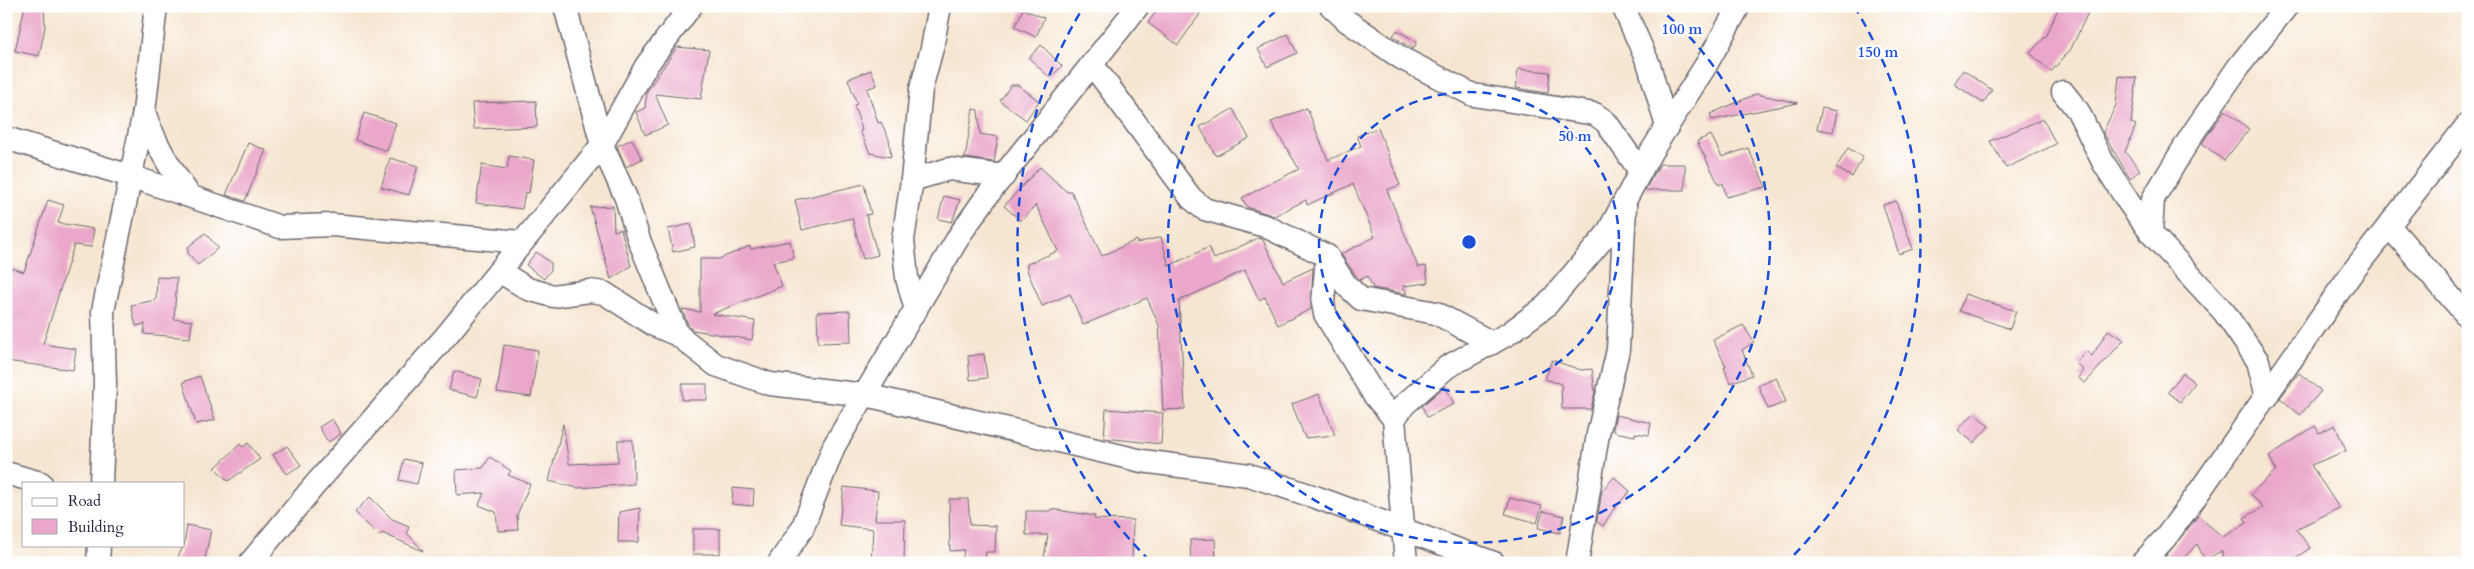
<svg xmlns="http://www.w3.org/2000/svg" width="2474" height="569" font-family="Cardo,serif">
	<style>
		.building { fill: #eaa7c9 }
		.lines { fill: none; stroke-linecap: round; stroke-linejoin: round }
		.minor-casing { stroke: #6c6770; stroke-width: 25 }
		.minor { stroke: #fff; stroke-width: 22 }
		.ring { fill: none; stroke: #1d4ed8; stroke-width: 2.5; stroke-dasharray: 9 6 }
		.centre { fill: #1d4ed8; stroke: #fff; stroke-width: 2.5 }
		.ring-label { font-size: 15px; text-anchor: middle; font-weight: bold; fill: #1d4ed8; stroke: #fff; stroke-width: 5; stroke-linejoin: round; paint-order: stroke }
	</style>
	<rect width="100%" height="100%" fill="#fff"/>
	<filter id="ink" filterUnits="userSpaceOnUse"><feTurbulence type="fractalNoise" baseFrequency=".02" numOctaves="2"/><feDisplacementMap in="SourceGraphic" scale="10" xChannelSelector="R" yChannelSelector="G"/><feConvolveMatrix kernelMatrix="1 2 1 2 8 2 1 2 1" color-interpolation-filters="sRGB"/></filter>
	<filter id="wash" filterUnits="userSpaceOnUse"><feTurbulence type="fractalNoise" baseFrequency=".0096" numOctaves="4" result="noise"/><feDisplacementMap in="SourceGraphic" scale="20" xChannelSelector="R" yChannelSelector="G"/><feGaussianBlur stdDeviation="1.12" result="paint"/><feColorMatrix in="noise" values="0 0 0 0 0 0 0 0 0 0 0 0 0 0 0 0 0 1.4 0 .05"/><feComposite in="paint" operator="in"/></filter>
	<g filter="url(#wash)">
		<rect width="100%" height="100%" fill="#f6e6d1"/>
		<g id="blocks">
			<g class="building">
				<polygon points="25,6 44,6 45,27 39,56 15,51"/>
				<polygon points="1160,6 1189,6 1200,14 1178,45 1148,23"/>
				<polygon points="2059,6 2091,6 2071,49 2051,72 2030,53 2047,35"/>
				<polygon points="1023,9 1044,18 1036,37 1015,27"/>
				<polygon points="1397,30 1417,42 1413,49 1393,36"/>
				<polygon points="1288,34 1297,53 1267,67 1258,49"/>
				<polygon points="1041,45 1062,66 1050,78 1029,58"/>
				<polygon points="677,47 709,50 701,99 655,94 668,125 645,135 636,112 645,108 647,91"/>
				<polygon points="1518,69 1550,72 1548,93 1516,88"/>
				<polygon points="871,70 877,85 867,89 878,123 881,122 889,139 891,157 870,153 860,131 862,130 854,105 857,104 848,79"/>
				<polygon points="1963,70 1992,90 1983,103 1954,84"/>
				<polygon points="2119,76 2137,78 2131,123 2136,125 2125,152 2140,170 2130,179 2103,132 2116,105"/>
				<polygon points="1011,85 1018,85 1039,101 1026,120 1000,101"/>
				<polygon points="1756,94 1798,103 1712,120 1710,114"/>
				<polygon points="536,101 537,127 474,129 472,103"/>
				<polygon points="1307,108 1328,160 1361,146 1357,136 1378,128 1400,185 1387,190 1418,267 1426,266 1428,283 1403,286 1407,294 1373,288 1367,276 1360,280 1356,276 1341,254 1375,237 1353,184 1307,205 1306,200 1274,216 1247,207 1242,198 1299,169 1271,122"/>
				<polygon points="1822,108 1837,111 1833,132 1817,129"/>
				<polygon points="973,109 978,110 980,134 998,137 994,162 965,158"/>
				<polygon points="1233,109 1249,138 1216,156 1200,127"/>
				<polygon points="2225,110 2249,129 2224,161 2202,143"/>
				<polygon points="364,113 396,123 387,151 355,140"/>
				<polygon points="2043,119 2056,144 2006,168 1990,141"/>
				<polygon points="1711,135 1722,157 1748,148 1766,187 1726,197 1723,183 1719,185 1697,141"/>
				<polygon points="632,139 642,159 626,167 617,146"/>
				<polygon points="248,143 266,150 245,201 226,195"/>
				<polygon points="1848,148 1863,157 1852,177 1836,168"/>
				<polygon points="509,156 534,160 529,193 525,192 522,209 476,203 482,165 507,169"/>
				<polygon points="390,158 418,166 409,195 381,187"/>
				<polygon points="1660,164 1685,164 1685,190 1645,190"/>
				<polygon points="1040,167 1067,192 1071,191 1102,256 1136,240 1137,243 1161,237 1169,266 1209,247 1214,259 1258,238 1263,240 1283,282 1313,268 1311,309 1278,325 1265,297 1259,300 1245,270 1179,301 1185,409 1163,410 1159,325 1147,298 1083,325 1070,294 1042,306 1027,270 1027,264 1058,251 1036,205 1021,221 1004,206"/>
				<polygon points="864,184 871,214 866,215 878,255 863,259 852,218 802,230 795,200"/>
				<polygon points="944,196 960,200 952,222 938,219"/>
				<polygon points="48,200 64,205 58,223 94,229 91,247 74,245 43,344 76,349 73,370 6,361 6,266 24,272"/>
				<polygon points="1896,201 1913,249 1899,254 1883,205"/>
				<polygon points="613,206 614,231 621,229 631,266 611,279 590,207"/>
				<polygon points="691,224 695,247 673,252 668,229"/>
				<polygon points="205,233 218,248 198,265 188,253 188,247"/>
				<polygon points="790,241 794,258 773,262 782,286 712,314 755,321 752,340 693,330 689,327 682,309 700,312 700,259 719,259 750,246 751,249"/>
				<polygon points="536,252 551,263 551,270 544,279 526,265"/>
				<polygon points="157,277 177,278 174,319 192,321 190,338 144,334 145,324 136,326 131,305 156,300"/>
				<polygon points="1965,294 2016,311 2010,329 1959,311"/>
				<polygon points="850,311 851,342 818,343 817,312"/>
				<polygon points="1743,325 1754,342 1742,350 1752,375 1730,383 1724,367 1726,366 1713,340"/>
				<polygon points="2108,330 2124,340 2085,383 2078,378 2083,370 2076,363 2086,351 2092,356"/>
				<polygon points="504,345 538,350 531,397 497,392"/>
				<polygon points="984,354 987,378 970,380 968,356"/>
				<polygon points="1552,360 1581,370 1592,369 1595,392 1591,409 1562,409 1561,384 1545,379"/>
				<polygon points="454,371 482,379 477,397 449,390"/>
				<polygon points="2183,373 2195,383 2180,402 2168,392"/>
				<polygon points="2299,373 2321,391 2300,415 2280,398"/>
				<polygon points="200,376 215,420 196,424 183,382"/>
				<polygon points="1776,377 1786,402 1768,409 1758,385"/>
				<rect x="682" y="384" width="25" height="16"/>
				<polygon points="1445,386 1454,404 1427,417 1422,406"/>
				<polygon points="1319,394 1335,435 1305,438 1292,404"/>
				<polygon points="1106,409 1163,413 1161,444 1104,438"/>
				<polygon points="1974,413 1989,426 1974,443 1958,430"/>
				<polygon points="1616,415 1651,423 1649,435 1635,433 1635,436 1615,432 1613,429"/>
				<polygon points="332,419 341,434 328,442 319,427"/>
				<polygon points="563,424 569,464 618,462 618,440 633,440 634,484 578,488 549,481"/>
				<polygon points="2335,425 2346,451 2311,465 2339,508 2296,529 2310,548 2288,563 2227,563 2221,551 2205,560 2197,544 2179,563 2160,563 2198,516 2223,537 2247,523 2244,518 2263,507 2251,494 2276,470 2269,456 2315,426 2319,433"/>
				<polygon points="248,443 260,459 228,481 215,468 240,444 243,447"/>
				<polygon points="287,446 301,465 287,474 273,455"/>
				<polygon points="490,457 511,471 508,475 530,484 517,515 518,530 498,531 496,512 479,505 484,493 457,495 456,470 483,468"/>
				<polygon points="404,459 422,463 417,484 399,480"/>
				<polygon points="1614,477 1630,491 1613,510 1603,526 1597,522 1602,491"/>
				<polygon points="844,487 878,491 875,520 905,520 904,563 871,563 873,529 839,525"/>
				<polygon points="733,488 754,490 753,506 732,504"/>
				<polygon points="370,497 392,519 409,526 407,533 423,551 382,533 379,536 355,512"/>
				<polygon points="1510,498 1542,506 1537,523 1505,514"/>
				<polygon points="949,499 968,499 970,525 996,526 995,552 986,552 984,563 962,563 964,550 950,551"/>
				<polygon points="640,508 639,542 618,542 619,512"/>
				<polygon points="1051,509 1095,516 1094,519 1133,520 1132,563 1082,563 1044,557 1048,535 1026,535 1026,511 1051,511"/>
				<polygon points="1543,511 1564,516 1560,533 1538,528"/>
				<polygon points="187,525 211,530 204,563 175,563 184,545"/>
				<rect x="693" y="529" width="27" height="25"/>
				<polygon points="1215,539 1216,563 1191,563 1190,540"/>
			</g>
		</g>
	</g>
	<g filter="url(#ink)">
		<use href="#blocks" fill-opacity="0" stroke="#6c6770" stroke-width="1"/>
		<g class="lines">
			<g class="minor-casing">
				<g id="minor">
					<polyline points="565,6 602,145 626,198 639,240 678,335 716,365 770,384 866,395 1142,461 1249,475 1318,498 1494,563"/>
					<polyline points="1331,6 1347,21 1401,58 1473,95 1595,114 1606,122 1640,171"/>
					<polyline points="1623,6 1649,65 1667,127"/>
					<polyline points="1092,64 1191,198 1204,209 1265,226 1327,256 1346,285 1361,299 1436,313 1492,343"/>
					<polyline points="2063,92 2078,111 2103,162 2129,203 2151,233 2224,312 2258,361 2267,397"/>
					<path d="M 144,112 C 155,144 170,169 190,196"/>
					<polyline points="6,138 130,176 280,227 332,225 522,242"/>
					<polyline points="912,180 949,169 1004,176"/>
					<polyline points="2389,226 2468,317"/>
					<polyline points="2151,233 2153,199 2193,133 2239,66 2287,6"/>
					<polyline points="1327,256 1323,303 1325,314 1374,395 1394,419"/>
					<polyline points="499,271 528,289 553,296 590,291 604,293 654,325 678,335"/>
					<polyline points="916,310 907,278 903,240 912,180 921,89 932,48 940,6"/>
					<polyline points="6,473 41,483"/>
					<polyline points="101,483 105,384 103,311 144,112 156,6"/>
					<polyline points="98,563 99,545"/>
					<polyline points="250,563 314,486 446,336 602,145 646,66 691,6"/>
					<polyline points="779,563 802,529 834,446 961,233 987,196 1138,6"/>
					<polyline points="1406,563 1394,419 1404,405 1447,367 1508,334 1546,306 1607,234 1651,152 1706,65 1739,6"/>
					<polyline points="1577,563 1598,434 1618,350 1625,206"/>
					<polyline points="2142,563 2166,537 2192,502 2351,274 2468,124"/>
				</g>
			</g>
			<use href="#minor" class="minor"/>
		</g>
	</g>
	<g class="ring">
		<circle cx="1469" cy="242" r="150"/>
		<path d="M1656 6A301 301 0 1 1 1282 6"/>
		<path d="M1150 561A451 451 0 0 1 1084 6M1854 6A451 451 0 0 1 1788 561"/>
	</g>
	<circle cx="1469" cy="242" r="8" class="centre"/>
	<g class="ring-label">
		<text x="1682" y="34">100 m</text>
		<text x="1878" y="57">150 m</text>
		<text x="1575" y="141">50 m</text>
	</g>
	<rect width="2474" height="569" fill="none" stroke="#fff" stroke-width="25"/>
	<rect x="22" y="482" width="162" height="65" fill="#ffffff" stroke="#a7a7b1"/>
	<rect x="32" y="498" width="25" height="8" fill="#ffffff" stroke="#a7a7b1"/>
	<text x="68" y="506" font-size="15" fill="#22223b">Road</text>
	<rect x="32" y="519" width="25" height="15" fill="#eaa7c9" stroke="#a7a7b1"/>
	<text x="68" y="532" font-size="15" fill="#22223b">Building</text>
</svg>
